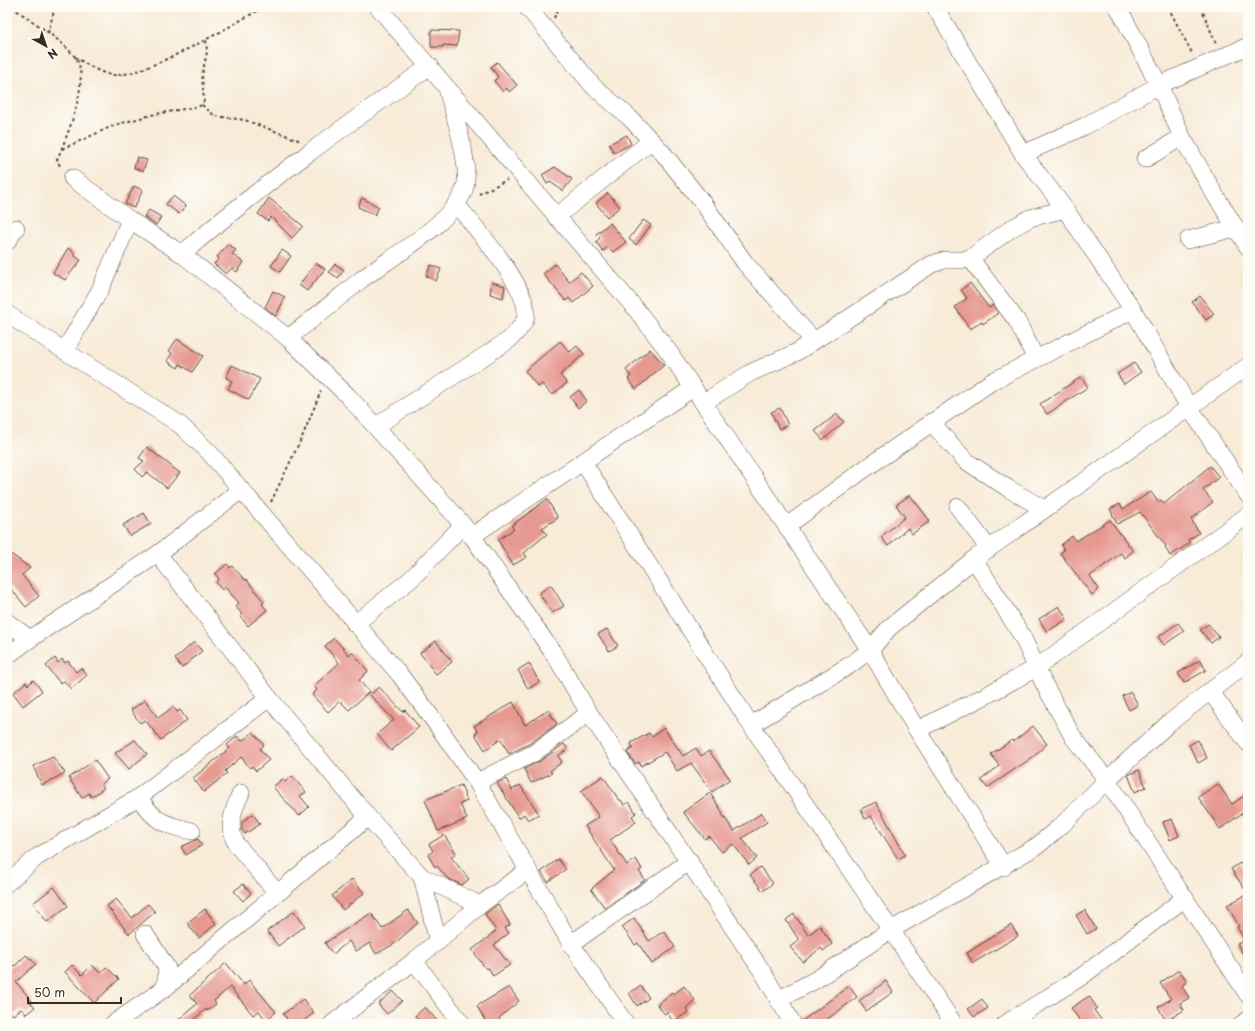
<svg xmlns="http://www.w3.org/2000/svg" width="1255" height="1031" font-family="'Playpen Sans',sans-serif">
	<style>
		.building { fill: #e69991 }
		.lines { fill: none; stroke-linecap: round; stroke-linejoin: round }
		.minor-casing { stroke: #57473a; stroke-width: 18 }
		.path { stroke: #57473a; stroke-width: 2; stroke-dasharray: 3 3; stroke-linecap: butt }
		.minor { stroke: #fff; stroke-width: 17 }
	</style>
	<rect width="100%" height="100%" fill="#fdfcf7"/>
	<filter id="ink" filterUnits="userSpaceOnUse"><feTurbulence type="fractalNoise" baseFrequency=".025" numOctaves="2"/><feDisplacementMap in="SourceGraphic" scale="8" xChannelSelector="R" yChannelSelector="G"/><feConvolveMatrix kernelMatrix="1 2 1 2 8 2 1 2 1" color-interpolation-filters="sRGB"/></filter>
	<filter id="wash" filterUnits="userSpaceOnUse"><feTurbulence type="fractalNoise" baseFrequency=".012" numOctaves="4" result="noise"/><feDisplacementMap in="SourceGraphic" scale="16" xChannelSelector="R" yChannelSelector="G"/><feGaussianBlur stdDeviation="0.9" result="paint"/><feColorMatrix in="noise" values="0 0 0 0 0 0 0 0 0 0 0 0 0 0 0 0 0 1.4 0 .05"/><feComposite in="paint" operator="in"/></filter>
	<g filter="url(#wash)">
		<rect width="100%" height="100%" fill="#f8ebd8"/>
		<g id="blocks">
			<g class="building">
				<polygon points="431,30 459,31 457,46 443,45 443,47 431,47"/>
				<polygon points="497,62 517,85 509,92 507,88 503,92 494,81 498,77 491,67"/>
				<polygon points="627,135 631,144 614,153 609,144"/>
				<polygon points="137,157 147,160 143,171 134,168"/>
				<polygon points="555,167 572,179 563,191 550,182 547,184 542,175"/>
				<polygon points="134,186 143,190 134,208 125,204"/>
				<polygon points="608,193 620,207 607,217 596,203"/>
				<polygon points="173,196 186,206 179,214 166,204"/>
				<polygon points="269,198 303,226 292,238 271,217 268,221 258,214"/>
				<polygon points="362,198 379,207 375,215 358,207"/>
				<polygon points="149,210 161,217 156,225 144,217"/>
				<polygon points="643,220 651,225 636,245 629,239"/>
				<polygon points="610,223 626,242 613,252 608,247 603,251 596,242 600,238 596,234"/>
				<polygon points="228,244 236,250 232,254 243,262 237,272 232,268 226,274 214,264 219,259 217,257"/>
				<polygon points="68,248 75,253 75,256 81,260 65,280 53,273"/>
				<polygon points="282,250 291,256 280,272 271,266"/>
				<polygon points="316,263 325,269 307,291 299,285"/>
				<polygon points="335,264 344,270 338,278 329,272"/>
				<polygon points="555,264 569,282 581,272 593,286 573,303 569,298 566,301 543,274"/>
				<polygon points="431,265 441,269 436,281 426,276"/>
				<polygon points="492,282 505,286 503,298 490,294"/>
				<polygon points="970,283 989,308 993,305 998,313 983,324 982,322 970,329 955,307 967,298 961,290"/>
				<polygon points="273,291 285,297 276,316 265,307"/>
				<polygon points="1200,296 1214,314 1206,320 1192,302"/>
				<polygon points="177,339 203,356 192,372 180,364 178,368 167,361 172,353 169,351"/>
				<polygon points="560,341 570,352 577,346 584,354 560,375 567,383 552,395 542,384 538,387 525,371"/>
				<polygon points="650,349 664,365 636,389 628,379 631,376 626,370"/>
				<polygon points="1134,363 1141,372 1124,384 1117,374"/>
				<polygon points="232,365 260,379 249,400 228,389 232,381 226,378"/>
				<polygon points="1081,377 1088,387 1047,414 1040,404"/>
				<polygon points="579,390 587,401 578,408 570,397"/>
				<polygon points="780,408 788,425 779,429 771,412"/>
				<polygon points="837,414 844,422 823,440 815,431"/>
				<polygon points="147,447 180,473 167,488 147,472 142,477 135,469 144,461 139,458"/>
				<polygon points="1210,466 1219,477 1203,490 1213,502 1191,519 1199,533 1188,540 1190,543 1170,556 1165,547 1166,546 1140,512 1117,524 1110,509 1120,504 1123,509 1151,492 1158,502 1161,500 1164,504"/>
				<polygon points="910,495 930,521 912,534 908,528 888,546 881,537 905,517 896,505"/>
				<polygon points="547,499 558,518 542,528 547,534 524,553 527,557 513,565 498,540 514,529 511,526"/>
				<polygon points="144,513 151,524 130,536 123,525"/>
				<polygon points="1110,520 1133,551 1125,558 1121,553 1090,576 1099,589 1092,595 1060,553 1064,550 1061,545 1072,536 1076,541"/>
				<polygon points="7,551 30,568 22,575 39,596 26,607 7,584"/>
				<polygon points="227,564 230,568 232,566 245,580 246,579 264,602 262,604 267,610 248,626 240,616 242,614 235,606 239,603 225,587 222,590 216,582 219,579 215,574"/>
				<polygon points="551,585 564,606 552,613 539,593"/>
				<polygon points="1059,606 1067,619 1047,632 1039,619"/>
				<polygon points="1178,623 1184,631 1164,645 1158,637"/>
				<polygon points="1208,624 1219,637 1211,643 1200,630"/>
				<polygon points="607,629 618,646 609,651 598,634"/>
				<polygon points="334,638 349,655 352,652 368,671 359,680 369,692 349,710 340,701 328,712 312,695 317,690 314,686 339,663 325,646"/>
				<polygon points="436,641 452,662 436,674 420,653"/>
				<polygon points="194,642 202,651 182,668 175,659"/>
				<polygon points="55,658 58,663 62,659 65,663 68,661 76,672 81,668 87,675 71,689 64,681 60,683 46,666"/>
				<polygon points="1200,660 1206,670 1184,683 1178,673"/>
				<polygon points="529,663 539,682 528,689 518,670"/>
				<polygon points="33,680 42,691 23,706 13,693 26,682 28,685"/>
				<polygon points="379,687 403,712 405,710 419,727 391,751 377,734 394,720 370,695"/>
				<polygon points="1131,692 1138,705 1129,710 1122,696"/>
				<polygon points="145,700 158,718 173,707 177,712 180,710 187,720 161,740 145,720 140,723 131,710"/>
				<polygon points="513,702 525,725 548,710 557,724 529,744 509,754 501,739 485,750 475,734 478,732 474,726"/>
				<polygon points="1033,726 1047,744 1033,757 987,788 981,780 999,766 991,754 1012,740 1013,742"/>
				<polygon points="664,728 683,756 696,748 701,756 709,751 730,779 712,792 691,763 677,771 665,752 641,766 639,762 635,764 627,752 633,748 631,743 649,733 652,737"/>
				<polygon points="253,732 264,745 260,749 269,760 256,771 252,766 250,768 241,757 225,771 227,773 204,792 193,778 230,748 227,745 237,736 242,741"/>
				<polygon points="135,740 147,754 129,769 115,753"/>
				<polygon points="1198,740 1207,758 1198,763 1189,745"/>
				<polygon points="564,744 568,749 558,756 562,762 550,771 552,773 531,783 524,769 540,761"/>
				<polygon points="53,757 65,773 42,785 33,766"/>
				<polygon points="95,760 108,779 101,784 104,788 91,797 89,793 82,798 69,778"/>
				<polygon points="1139,770 1146,787 1135,792 1128,775"/>
				<polygon points="292,776 306,792 300,796 309,807 299,816 273,787 282,779 285,782"/>
				<polygon points="603,776 619,800 621,800 624,805 629,802 636,813 632,816 636,822 610,840 627,865 636,859 642,869 639,871 645,880 605,908 591,889 614,870 585,826 599,817 581,791"/>
				<polygon points="506,779 512,790 520,785 539,814 528,820 524,814 519,818 497,783"/>
				<polygon points="1218,784 1232,804 1248,793 1248,809 1220,829 1198,797"/>
				<polygon points="461,785 467,801 460,804 467,819 438,831 425,800"/>
				<polygon points="710,793 723,813 722,814 734,831 762,813 767,822 742,838 757,858 749,865 733,844 722,852 709,836 705,839 683,812"/>
				<polygon points="876,802 905,855 898,859 871,816 865,819 861,809"/>
				<polygon points="253,814 260,824 245,834 242,830 242,822"/>
				<polygon points="1172,819 1179,836 1170,840 1163,822"/>
				<polygon points="444,835 456,853 451,857 469,879 462,885 447,878 437,866 435,867 428,855 433,851 429,844"/>
				<polygon points="198,839 202,845 186,855 181,847"/>
				<polygon points="558,859 566,869 548,882 541,872"/>
				<polygon points="1240,863 1243,867 1248,865 1248,963 1237,944 1245,940 1237,927 1239,926 1227,905 1248,894 1231,869"/>
				<polygon points="760,867 773,883 763,891 750,875"/>
				<polygon points="352,879 364,893 343,910 332,896"/>
				<polygon points="243,884 251,893 243,901 234,891"/>
				<polygon points="54,887 68,906 47,922 33,903"/>
				<polygon points="116,899 132,918 148,904 155,912 129,934 107,906"/>
				<polygon points="498,904 510,925 505,928 509,933 494,945 510,965 493,976 488,967 486,969 472,950 496,931 485,914"/>
				<polygon points="205,909 216,924 199,938 187,923"/>
				<polygon points="408,910 418,923 394,944 376,954 370,943 356,951 349,941 333,954 326,945 325,943 371,913 382,929"/>
				<polygon points="1085,910 1096,929 1087,934 1076,915"/>
				<polygon points="294,911 305,926 278,946 267,931"/>
				<polygon points="794,914 808,935 820,926 832,944 823,951 821,948 803,962 790,947 799,940 786,920"/>
				<polygon points="634,918 649,941 664,931 675,947 652,964 638,943 635,945 622,927"/>
				<polygon points="1011,925 1018,936 973,963 967,953"/>
				<polygon points="26,955 36,964 16,982 32,1001 30,1002 35,1007 26,1014 21,1009 13,1015 7,1008 7,970 13,965 15,966"/>
				<polygon points="226,963 244,985 249,980 276,1012 266,1020 259,1011 253,1015 230,987 214,1001 216,1004 207,1011 206,1009 189,1024 173,1024 197,1004 190,995"/>
				<polygon points="72,965 82,975 92,965 100,973 106,967 119,979 94,1003 65,972"/>
				<polygon points="1179,970 1187,981 1182,986 1189,998 1180,1003 1184,1010 1166,1021 1158,1007 1171,999 1160,983"/>
				<polygon points="886,981 893,992 866,1011 859,1001"/>
				<polygon points="641,986 649,998 637,1006 629,993"/>
				<polygon points="684,986 695,1000 686,1008 688,1012 673,1022 667,1012 665,1014 657,1005 672,992 674,994"/>
				<polygon points="849,986 857,997 821,1024 803,1024 802,1021"/>
				<polygon points="509,987 519,1001 499,1018 503,1024 487,1024 477,1006"/>
				<polygon points="393,991 402,1001 387,1014 378,1004"/>
				<polygon points="1089,996 1097,1008 1094,1010 1104,1024 1082,1024 1071,1008"/>
				<polygon points="303,999 314,1013 299,1024 291,1024 283,1014"/>
				<polygon points="982,999 988,1008 974,1017 968,1009"/>
				<polygon points="425,1007 440,1024 423,1024 415,1016"/>
			</g>
		</g>
	</g>
	<g filter="url(#ink)">
		<use href="#blocks" fill-opacity="0" stroke="#57473a" stroke-width="1"/>
		<g class="lines">
			<g class="minor-casing">
				<g id="minor">
					<polyline points="378,7 635,308 669,352 870,650 917,730 1004,867"/>
					<polyline points="527,7 594,87 629,117 662,152 703,203 745,263 814,341"/>
					<polyline points="935,7 1023,154 1065,209 1133,310 1189,407 1248,495"/>
					<polyline points="1118,7 1159,85 1182,137 1215,195 1248,247"/>
					<polyline points="1023,154 1085,126 1159,85 1248,46"/>
					<polyline points="1145,159 1182,137"/>
					<polyline points="72,178 130,220 182,254 288,338 348,396 452,512 472,536 556,657 589,713 762,971 793,1024"/>
					<polyline points="556,217 651,141"/>
					<polyline points="1188,240 1235,228"/>
					<polyline points="7,242 16,228"/>
					<path d="M 182,254 C 260,186 345,126 430,66"/>
					<polyline points="970,258 1017,321 1036,359"/>
					<polyline points="7,314 179,424 209,452 400,675 435,722 477,782 571,944 626,1024"/>
					<path d="M 288,338 C 313,319 337,299 362,279 C 390,258 456,221 465,187 C 471,165 454,115 448,92"/>
					<polyline points="65,350 100,290 130,220"/>
					<polyline points="703,403 750,373 797,352 932,264 945,260 964,260 972,257 1012,228 1030,218 1065,209"/>
					<polyline points="931,422 966,461 1009,489 1044,509"/>
					<path d="M 376,426 L 509,340 C 515,334 525,324 526,315 C 528,286 475,227 456,204"/>
					<polyline points="583,462 751,725 891,930 817,979 778,1000"/>
					<polyline points="958,507 989,549"/>
					<polyline points="787,526 863,470 991,382 1133,310"/>
					<polyline points="472,536 693,388"/>
					<polyline points="158,554 269,698 368,817 422,877 480,905"/>
					<polyline points="974,559 1022,636 1044,684 1073,737 1107,780 1248,995"/>
					<polyline points="7,622 30,639"/>
					<polyline points="355,624 411,579 463,525"/>
					<polyline points="7,656 30,639 158,554 241,490"/>
					<polyline points="1210,691 1248,743"/>
					<polyline points="751,725 850,665 870,650 889,628 974,559 1248,366"/>
					<polyline points="917,730 987,695 1036,668 1248,515"/>
					<polyline points="477,782 534,753 589,713"/>
					<path d="M 241,793 C 233,810 226,828 237,845 L 277,893"/>
					<path d="M 139,797 C 154,822 165,825 192,831"/>
					<polyline points="422,877 438,942"/>
					<polyline points="7,883 37,857 139,797 269,698"/>
					<polyline points="145,934 167,968 165,988"/>
					<polyline points="571,944 690,861"/>
					<polyline points="414,961 462,1024"/>
					<polyline points="113,1024 165,988 368,817"/>
					<polyline points="332,1024 414,961 480,905 528,870"/>
					<polyline points="954,1024 891,930 1037,846 1062,825 1107,780 1169,723 1248,662"/>
					<polyline points="1005,1024 1081,977 1185,898"/>
					<polyline points="1242,1024 1248,1020"/>
				</g>
			</g>
			<g class="path">
				<path d="M 12,7 C 32,22 59,37 75,57 C 92,79 66,138 57,160 L 61,168"/>
				<polyline points="1168,7 1193,55"/>
				<polyline points="1201,7 1216,44"/>
				<polyline points="554,18 559,7"/>
				<polyline points="48,33 55,7"/>
				<path d="M 75,57 C 87,64 100,74 114,75 C 145,77 234,24 264,7"/>
				<polyline points="202,105 215,116 245,120 301,141"/>
				<polyline points="62,149 115,125 151,115 200,106 204,101 202,75 207,52 206,39"/>
				<polyline points="479,194 507,180"/>
				<polyline points="271,502 303,435 321,391"/>
			</g>
			<use href="#minor" class="minor"/>
		</g>
	</g>
	<rect width="1255" height="1031" fill="none" stroke="#fdfcf7" stroke-width="24"/>
	<g transform="translate(46 46) rotate(140)" stroke="#fdfcf7" stroke-width="3" paint-order="stroke">
	<path d="M0-3L7 15L0 10L-7 15Z" fill="#3b2a1e"/>
	<text y="-6" font-size="11" font-weight="bold" text-anchor="middle" fill="#3b2a1e">N</text>
	</g>
	<path d="M28 997v6h93v-6" fill="none" stroke="#3b2a1e" stroke-width="2"/>
	<text x="34" y="997" font-size="12" fill="#3b2a1e" stroke="#fdfcf7" stroke-width="3" paint-order="stroke">50 m</text>
</svg>
